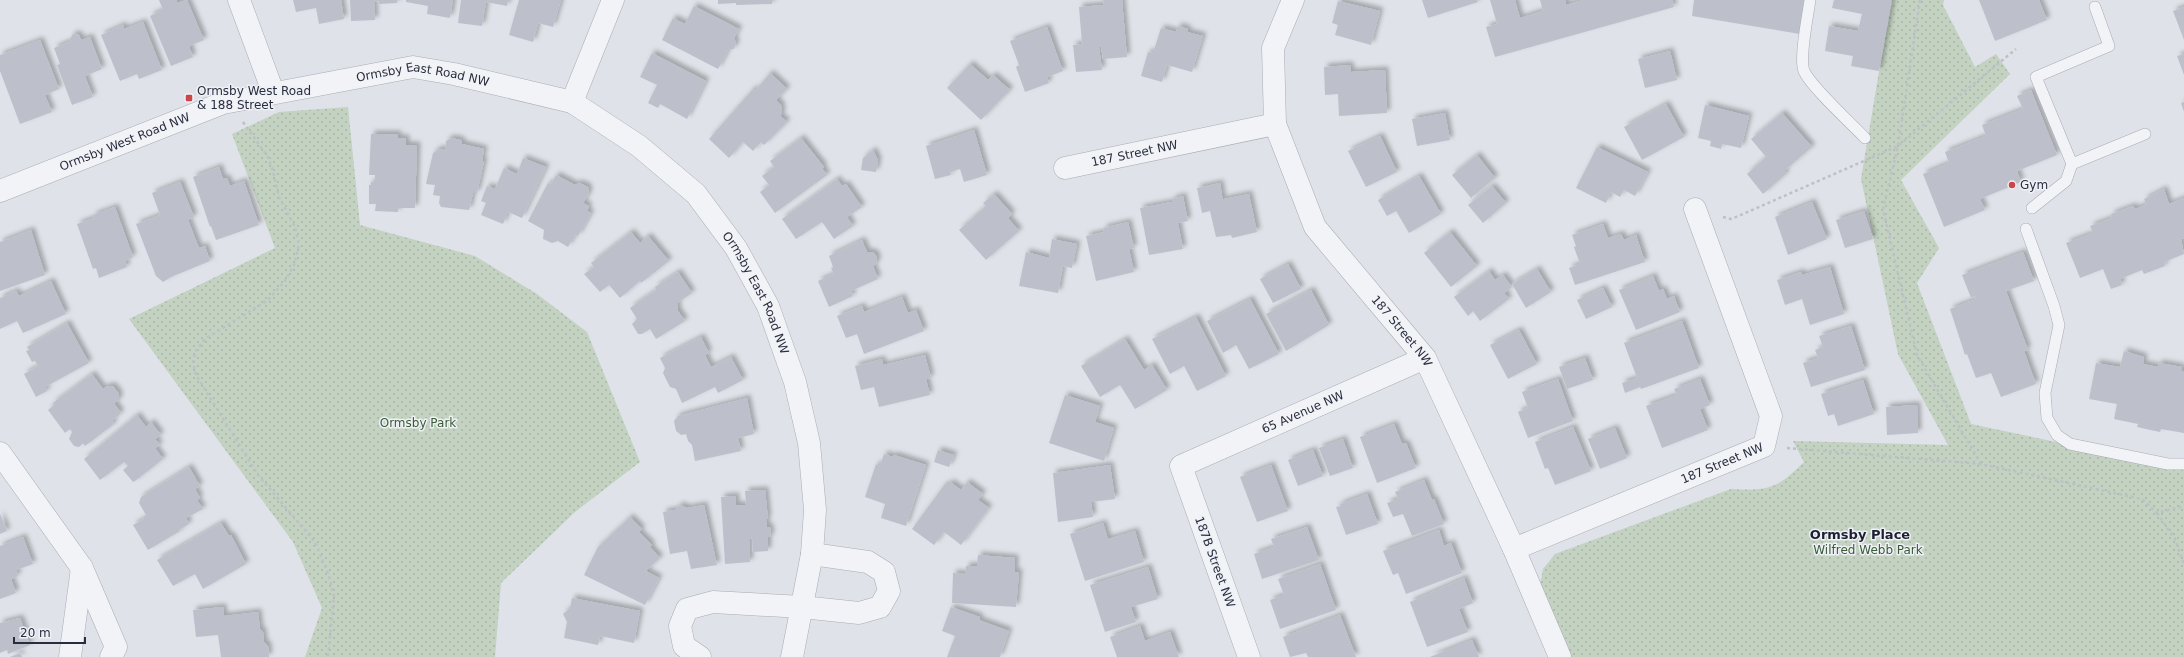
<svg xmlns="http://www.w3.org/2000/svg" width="2184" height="657" font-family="'DejaVu Sans',sans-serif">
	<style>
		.park { fill: url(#park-dots) }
		.building { fill: #bdc0cb; filter: url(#shadow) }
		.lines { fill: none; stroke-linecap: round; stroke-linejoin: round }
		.service-casing { stroke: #a8acb5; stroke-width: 12 }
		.minor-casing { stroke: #a8acb5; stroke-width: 23 }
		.tertiary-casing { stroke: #a8acb5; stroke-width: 23 }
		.path { stroke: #bdc0c7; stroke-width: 2.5; stroke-dasharray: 3 3; stroke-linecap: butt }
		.service { stroke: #f2f3f7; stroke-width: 11 }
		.minor { stroke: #f2f3f7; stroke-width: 22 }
		.tertiary { stroke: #f2f3f7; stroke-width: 22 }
		.poi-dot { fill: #cc4649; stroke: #eff1f6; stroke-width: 1.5 }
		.labels { text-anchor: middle; stroke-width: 3; stroke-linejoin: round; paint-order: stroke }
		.street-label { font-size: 12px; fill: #282e3f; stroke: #eff1f6 }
		.poi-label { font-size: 12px; fill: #282e3f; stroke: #eff1f6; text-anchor: start }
		.park-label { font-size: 12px; fill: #385b36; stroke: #eff1f6 }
		.neighbourhood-label { font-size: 13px; font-weight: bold; fill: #1b1f30; stroke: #eff1f6 }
	</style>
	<defs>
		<pattern id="park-dots" width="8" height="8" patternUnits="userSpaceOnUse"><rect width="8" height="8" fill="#c3d2c1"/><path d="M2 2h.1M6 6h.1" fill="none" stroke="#a8b5a7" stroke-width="1.8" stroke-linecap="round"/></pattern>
		<filter id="shadow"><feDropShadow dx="3.5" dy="-3.5" stdDeviation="2" flood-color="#0004"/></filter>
	</defs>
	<rect width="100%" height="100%" fill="#dfe2e8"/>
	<g class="park">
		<path d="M 1891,0 L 1944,0 L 1943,5 L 1975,67 L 1996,54 L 2010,74 L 1901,180 L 1939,248 L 1917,283 L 1971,424 L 2184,469 L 2184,657 L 1570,657 L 1540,586 L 1543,569 L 1555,554 L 1731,489 C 1768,491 1777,489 1804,462 L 1793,441 L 1948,445 L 1898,354 L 1861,179 Z"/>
		<polygon points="348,107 360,225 475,256 537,294 587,332 640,462 575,512 501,583 495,657 305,657 322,608 293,542 129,319 275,248 232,134 279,112"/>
	</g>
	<g class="building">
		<polygon points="159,0 176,0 177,3 187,0 204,40 189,46 193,57 171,66 150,16 163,10"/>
		<polygon points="293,0 341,0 344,19 319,24 316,8 296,12"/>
		<polygon points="350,0 397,0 397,3 379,4 379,1 374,2 375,20 351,21"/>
		<polygon points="406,0 453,0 450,18 427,14 428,6 406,2"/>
		<polygon points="461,0 508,0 507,6 486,2 482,26 458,23"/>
		<polygon points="519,0 561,0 553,27 538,23 533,42 509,35"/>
		<polygon points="718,0 772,0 772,4 736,5 736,3 718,4"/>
		<polygon points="1103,0 1122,0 1127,57 1103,59 1101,47 1099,47 1102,70 1076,72 1073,45 1082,44 1079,7 1104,5"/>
		<polygon points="1422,0 1477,0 1478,2 1428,18"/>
		<polygon points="1490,0 1515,0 1520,18 1543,11 1540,0 1565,0 1566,5 1583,0 1672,0 1674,7 1495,57 1486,27 1497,24"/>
		<polygon points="1694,0 1806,0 1800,34 1692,16"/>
		<polygon points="1834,0 1892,0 1879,71 1851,66 1853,56 1825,51 1829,26 1858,31 1862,14 1832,8"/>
		<polygon points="1979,0 2039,0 2047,20 1995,41"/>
		<polygon points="1338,1 1380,11 1371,45 1335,35 1338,25 1332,23"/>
		<polygon points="694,6 739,29 734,38 736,43 734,49 728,50 718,69 662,40 673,18 685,24"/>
		<polygon points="2184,7 2184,40 2173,11"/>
		<polygon points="143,22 162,70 139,79 137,74 120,81 101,35 123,25 124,29"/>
		<polygon points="1178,26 1188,29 1187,32 1203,36 1192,72 1167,65 1162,82 1141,76 1148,52 1153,53 1161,28 1176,32"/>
		<polygon points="1047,27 1063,71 1047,77 1049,83 1025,92 1016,67 1019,65 1010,41"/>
		<polygon points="73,34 79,35 81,40 90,37 102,69 85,76 93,97 72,105 57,65 60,64 54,48 71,41 70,39"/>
		<polygon points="40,40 59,89 45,95 52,112 20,124 0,71 0,55"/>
		<polygon points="1670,51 1677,80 1645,88 1638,59"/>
		<polygon points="652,53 706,81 687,119 660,104 658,108 648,103 657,85 640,77"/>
		<polygon points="2184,54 2184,75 2177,56"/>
		<polygon points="970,64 988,80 993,75 1010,90 981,120 947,88"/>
		<polygon points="1350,65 1351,72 1385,70 1387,113 1339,116 1338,94 1325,95 1324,67"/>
		<polygon points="770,73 787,89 776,100 781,105 782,113 780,116 787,122 764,145 761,142 753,151 743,142 729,158 709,139 753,89 755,91"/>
		<polygon points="2031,90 2057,155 2017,171 2021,182 1980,199 1985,210 1944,227 1923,174 1949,163 1945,152 1986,136 1982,125 2023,109 2017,96"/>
		<polygon points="2184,102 2184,112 2181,103"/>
		<polygon points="1666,104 1684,137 1642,160 1624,127"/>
		<polygon points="1705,105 1749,116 1741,148 1722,144 1721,149 1710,146 1711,141 1698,138"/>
		<polygon points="1445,113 1450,140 1417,146 1412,119"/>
		<polygon points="1782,113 1812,147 1784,171 1786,174 1763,194 1747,174 1766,157 1751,139"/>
		<polygon points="974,130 987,175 964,182 960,169 950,172 951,175 935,179 926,146"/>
		<polygon points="371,134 398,134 398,138 406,138 406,145 417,145 415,208 398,208 398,212 375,211 376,204 369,204 369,185 371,185 371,182 375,182 375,175 369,175"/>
		<polygon points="1380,136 1397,172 1366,187 1348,151"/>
		<polygon points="451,138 461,140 462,144 484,149 482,161 484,161 477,193 473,193 469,210 441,207 439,203 440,196 433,195 435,185 426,184 433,153 439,149 445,150 446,141"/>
		<polygon points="801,138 824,167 822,168 827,175 775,213 760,192 769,185 762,176 774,167 770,161"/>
		<polygon points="1597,147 1648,172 1635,196 1624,190 1620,197 1611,192 1606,203 1576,188"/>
		<polygon points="873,150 878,160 876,172 861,170 863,158"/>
		<polygon points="1477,155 1495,178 1471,198 1452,175"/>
		<polygon points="523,158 546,167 522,218 508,212 503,224 481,215 486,203 481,201 487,186 495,189 504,168 517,174"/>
		<polygon points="219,167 223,179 227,178 230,186 244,181 259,225 216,240 211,226 210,227 193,177"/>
		<polygon points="556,175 575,185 579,183 588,187 589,193 583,203 589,206 587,211 591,213 578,236 575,235 568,247 558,241 552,243 543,239 544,230 528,221 548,183 551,184"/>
		<polygon points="1419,176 1441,214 1409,233 1396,211 1387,216 1378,200"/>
		<polygon points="837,179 842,186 846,184 862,207 847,217 853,226 834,239 822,222 796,239 782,219"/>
		<polygon points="180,182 194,217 188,220 199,248 205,246 210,261 171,277 163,282 156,276 136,224 160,215 152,193"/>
		<polygon points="1220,183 1223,202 1224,199 1249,194 1257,232 1232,238 1231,235 1216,237 1210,211 1202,213 1197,188"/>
		<polygon points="1492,186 1506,203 1483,223 1468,205"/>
		<polygon points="2164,189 2169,204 2184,198 2184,238 2181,239 2184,254 2164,262 2165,266 2144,274 2142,270 2120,279 2122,285 2111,289 2103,269 2080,278 2066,243 2093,233 2090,226 2112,218 2111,214 2133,206 2135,209 2146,205 2144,199"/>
		<polygon points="994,194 1012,214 1008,218 1019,231 986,260 959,230 986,206 983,203"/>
		<polygon points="1183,196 1188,221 1178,223 1183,249 1149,255 1140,208 1172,202 1172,199"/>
		<polygon points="1812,202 1827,239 1788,255 1775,217"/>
		<polygon points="115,207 133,257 125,261 127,267 99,278 96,268 93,269 77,224 94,218 93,215"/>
		<polygon points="1864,211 1873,239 1845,248 1836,220"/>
		<polygon points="1128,222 1134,248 1129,249 1134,272 1096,281 1086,236 1104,232 1103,228"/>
		<polygon points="1603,224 1608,238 1621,234 1624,240 1636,235 1645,262 1575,285 1569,268 1580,264 1574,247 1576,246 1572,235"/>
		<polygon points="31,230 45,275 0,291 0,242"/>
		<polygon points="631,232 640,243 648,236 669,261 641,283 640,281 620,298 609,285 600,292 584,274 594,267 591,263"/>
		<polygon points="1450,232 1477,266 1451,287 1424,253"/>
		<polygon points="1052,239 1077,244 1072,268 1063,266 1058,293 1019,286 1026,252 1049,258"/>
		<polygon points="862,240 867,252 873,252 877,257 877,263 873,266 878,279 851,291 853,296 829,307 818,281 834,274 831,268 833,267 829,256"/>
		<polygon points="2023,252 2034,281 2006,291 2028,350 2024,351 2036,384 2001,397 1991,373 1976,378 1967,354 1965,355 1950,309 1976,299 1975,296 1971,298 1962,275"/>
		<polygon points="1288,264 1301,289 1273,303 1260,279"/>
		<polygon points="1830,267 1844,314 1810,325 1802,299 1785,305 1777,280 1801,272 1802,275"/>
		<polygon points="1537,269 1551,292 1526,308 1512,284"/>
		<polygon points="1489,271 1495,280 1503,275 1512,287 1504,293 1509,299 1480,321 1473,311 1468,316 1454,297"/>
		<polygon points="678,272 692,293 677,303 678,311 685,321 656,339 650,329 642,334 638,334 632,324 637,319 630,308 656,290 655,287"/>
		<polygon points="1653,276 1659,291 1663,289 1667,299 1674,296 1680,312 1636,330 1619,290"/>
		<polygon points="51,281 66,314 23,333 17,321 0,329 0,298 16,291 19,296"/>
		<polygon points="1603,288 1612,307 1586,319 1577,300"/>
		<polygon points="1311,290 1329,325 1286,351 1266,314"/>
		<polygon points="902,297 908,313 916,310 924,331 864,354 857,334 846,338 837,316 862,306 864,312"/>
		<polygon points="1250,299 1279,354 1249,369 1236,345 1223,353 1207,321"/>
		<polygon points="1196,317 1226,376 1197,391 1184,366 1170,374 1152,339"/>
		<polygon points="1682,321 1699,368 1641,389 1640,387 1625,393 1622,383 1637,378 1624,343"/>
		<polygon points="67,323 89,363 45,387 47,391 36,397 24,374 38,366 35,361 32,362 26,351 29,350 27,347"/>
		<polygon points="1851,326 1865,370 1811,387 1803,363 1818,358 1815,350 1823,347 1819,336"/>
		<polygon points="1519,330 1537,364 1508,379 1490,345"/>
		<polygon points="701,337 709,353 705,355 711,367 731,357 743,380 718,393 715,387 682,403 676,389 670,387 663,373 665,368 660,358"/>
		<polygon points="1125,339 1144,370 1152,365 1167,390 1135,409 1120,385 1100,397 1081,366"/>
		<polygon points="2124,351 2144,357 2143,364 2158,367 2159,363 2182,367 2181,371 2184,372 2184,433 2161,429 2160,432 2137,427 2138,424 2114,419 2117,404 2089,399 2096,363 2120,367"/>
		<polygon points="925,355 931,378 926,379 930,395 879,407 874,387 861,390 855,366 882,359 883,365"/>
		<polygon points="1585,358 1593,380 1567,389 1559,367"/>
		<polygon points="92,374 103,389 108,386 113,386 119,394 119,400 114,403 121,413 112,421 114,424 85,446 83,443 79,447 74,446 69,439 72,432 70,429 65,433 48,410 54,405 53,403"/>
		<polygon points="1558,379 1573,421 1528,438 1518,412 1528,408 1522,392"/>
		<polygon points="1700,379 1710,405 1700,409 1708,430 1662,448 1646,406 1677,395 1674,389"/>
		<polygon points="1863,380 1874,414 1838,426 1834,414 1828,416 1821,394"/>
		<polygon points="1065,395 1100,406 1095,422 1114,428 1104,461 1049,443"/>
		<polygon points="747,398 754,434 738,438 741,451 695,461 692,445 688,441 686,434 681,435 676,431 674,421 678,416"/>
		<polygon points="1917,405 1918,433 1887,435 1886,407"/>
		<polygon points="137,415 146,427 151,422 161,435 155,439 160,445 155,448 163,459 135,481 133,482 123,470 128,466 124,462 100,480 84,459"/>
		<polygon points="1394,424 1402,444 1406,443 1416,468 1377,483 1360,437"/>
		<polygon points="1573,427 1591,471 1555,485 1548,468 1545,469 1535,442"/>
		<polygon points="1615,428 1627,458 1600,469 1588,439"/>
		<polygon points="1343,439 1353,468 1330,476 1319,448"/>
		<polygon points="938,450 954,455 949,467 934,462"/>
		<polygon points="1313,450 1323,476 1298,486 1288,460"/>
		<polygon points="884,454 893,457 894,455 926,465 906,526 881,518 885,504 865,497 876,464 880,466"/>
		<polygon points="1110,465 1115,499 1091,502 1093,517 1058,522 1053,473"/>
		<polygon points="1271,465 1288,511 1257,522 1240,477"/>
		<polygon points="189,467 200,486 195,489 200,498 197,500 203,509 186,518 189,524 179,530 180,531 148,550 133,525 144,519 143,517 146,515 139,503 141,497"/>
		<polygon points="1424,480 1432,500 1434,499 1444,524 1412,536 1403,514 1393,517 1387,503 1398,499 1395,492"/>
		<polygon points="950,482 961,490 967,482 983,494 978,500 989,508 961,545 944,532 934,545 912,529 945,484 948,486"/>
		<polygon points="765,490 768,519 766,519 767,527 770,527 771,537 768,537 768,551 753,552 752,538 749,539 750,562 725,564 721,497 736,496 736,505 746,505 745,491"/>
		<polygon points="1367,494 1378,524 1346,535 1336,507 1341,506 1340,504"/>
		<polygon points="680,505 687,508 704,505 717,565 691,569 687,551 670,554 663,512 675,510"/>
		<polygon points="0,514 7,531 0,534"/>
		<polygon points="630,517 642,529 639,532 652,545 650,547 660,558 646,571 659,578 645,605 584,575 598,547"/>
		<polygon points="221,523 229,536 231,535 246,564 203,589 195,574 173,586 157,560"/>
		<polygon points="1103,523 1108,539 1135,531 1144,562 1085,581 1070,534"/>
		<polygon points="1307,527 1319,560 1262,579 1254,554 1274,547 1271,539"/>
		<polygon points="1439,530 1444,546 1451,543 1462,573 1406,594 1398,573 1393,575 1383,551"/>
		<polygon points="23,537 33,564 16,570 18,576 11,579 16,593 0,599 0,546"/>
		<polygon points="978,555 1015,558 1015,572 1019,572 1016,607 952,603 953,573 965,574 966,566 977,566"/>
		<polygon points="1320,564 1336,610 1280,629 1270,600 1284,595 1278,579"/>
		<polygon points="1148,567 1158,599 1131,607 1136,622 1105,632 1090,585"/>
		<polygon points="1464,578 1473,603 1459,609 1468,632 1427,647 1410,602"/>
		<polygon points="572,598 640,611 634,643 600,636 598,645 564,638 567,622 563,614 570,608"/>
		<polygon points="223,607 224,616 258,612 260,629 263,632 264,642 268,646 269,657 221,657 218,635 196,637 193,610"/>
		<polygon points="951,607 980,617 979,620 1009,631 1000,657 947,657 955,636 942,631"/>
		<polygon points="1340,615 1356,657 1308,657 1306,653 1290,657 1283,637"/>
		<polygon points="20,618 30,645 8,654 7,650 0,653 0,623"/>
		<polygon points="1140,626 1145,641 1170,632 1179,657 1117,657 1110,637"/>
		<polygon points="1472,640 1479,657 1430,657"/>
		<polygon points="20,653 22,657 10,657"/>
	</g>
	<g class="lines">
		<g class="service-casing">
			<g id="service">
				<path d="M 1810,0 C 1808,15 1799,58 1804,71 C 1811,87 1851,123 1865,138"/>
				<polyline points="2095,7 2109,46 2036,77 2072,164 2145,134"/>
				<polyline points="2032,208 2066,181 2072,164"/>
				<polyline points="2026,229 2054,306 2059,325 2045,393 2047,418 2057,435 2070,444 2168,464 2184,464"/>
			</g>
		</g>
		<g class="minor-casing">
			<g id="minor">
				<path id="s1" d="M 1293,0 L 1273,48 L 1275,124 L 1315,227 L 1425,358 L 1514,549 L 1560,657"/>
				<polyline points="572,102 613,0"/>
				<path id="s2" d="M 1065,168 L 1275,124"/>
				<polyline points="0,453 82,568 116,647 111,657"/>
				<path id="s3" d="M 1514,549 L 1764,446 L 1771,416 L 1695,209"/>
				<polyline points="70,657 82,568"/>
				<polyline points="700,657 684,646 680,626 687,609 713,602 802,607 859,613 880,607 889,591 884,572 868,562 812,554"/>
				<path id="s4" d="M 1249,657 L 1181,466 L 1425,358"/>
			</g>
		</g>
		<g class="tertiary-casing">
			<g id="tertiary">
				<polyline points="239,0 273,92"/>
				<path id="s5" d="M 0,191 L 223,103 L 413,67 L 454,74 L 572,102 L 639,146 L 696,194 L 736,248 L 768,306 L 795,382 L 809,443 L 815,510 L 812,554 L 792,657"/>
			</g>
		</g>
		<g class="path">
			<polyline points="1920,0 1898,146 1883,209 1917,355 1981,464"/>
			<polyline points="243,122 268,157 273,171 279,197 295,227 299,245 294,265 285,281 268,300 205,339 196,351 193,362 196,375 258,475 315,542 328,573 334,596 328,657"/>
			<polyline points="1723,217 1731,219 1743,214 1898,146 2016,49"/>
			<polyline points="1787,448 1981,464 2142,499 2157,513 2184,506"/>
			<polyline points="2157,513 2175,539 2184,565"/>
		</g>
		<use href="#service" class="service"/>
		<use href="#minor" class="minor"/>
		<use href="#tertiary" class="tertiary"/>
	</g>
	<g class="poi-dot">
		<rect x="185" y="94" width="8" height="8" rx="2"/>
		<circle cx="2012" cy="185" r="4"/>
	</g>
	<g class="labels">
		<g class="street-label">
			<text dy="4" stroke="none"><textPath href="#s5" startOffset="443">Ormsby East Road NW</textPath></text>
			<text dy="4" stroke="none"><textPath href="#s5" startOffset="134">Ormsby West Road NW</textPath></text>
			<text dy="4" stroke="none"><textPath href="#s2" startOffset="71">187 Street NW</textPath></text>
			<text dy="4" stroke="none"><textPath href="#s5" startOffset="867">Ormsby East Road NW</textPath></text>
			<text dy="4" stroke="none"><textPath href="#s1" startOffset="374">187 Street NW</textPath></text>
			<text dy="4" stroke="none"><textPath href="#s4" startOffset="336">65 Avenue NW</textPath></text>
			<text dy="4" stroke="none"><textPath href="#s3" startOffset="225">187 Street NW</textPath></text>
			<text transform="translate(1215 562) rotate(70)" y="4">187B Street NW</text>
		</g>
		<g class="poi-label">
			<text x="197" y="95">Ormsby West Road<tspan x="197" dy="14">&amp; 188 Street</tspan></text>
			<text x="2020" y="189">Gym</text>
		</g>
		<g class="park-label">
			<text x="418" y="427">Ormsby Park</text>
			<text x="1868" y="554">Wilfred Webb Park</text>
		</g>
		<g class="neighbourhood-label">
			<text x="1860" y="539">Ormsby Place</text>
		</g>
	</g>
	<path d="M14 637v6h71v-6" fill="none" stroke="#282e3f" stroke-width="2"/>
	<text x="20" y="637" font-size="12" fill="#282e3f" stroke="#eff1f6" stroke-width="3" paint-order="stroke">20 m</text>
</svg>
